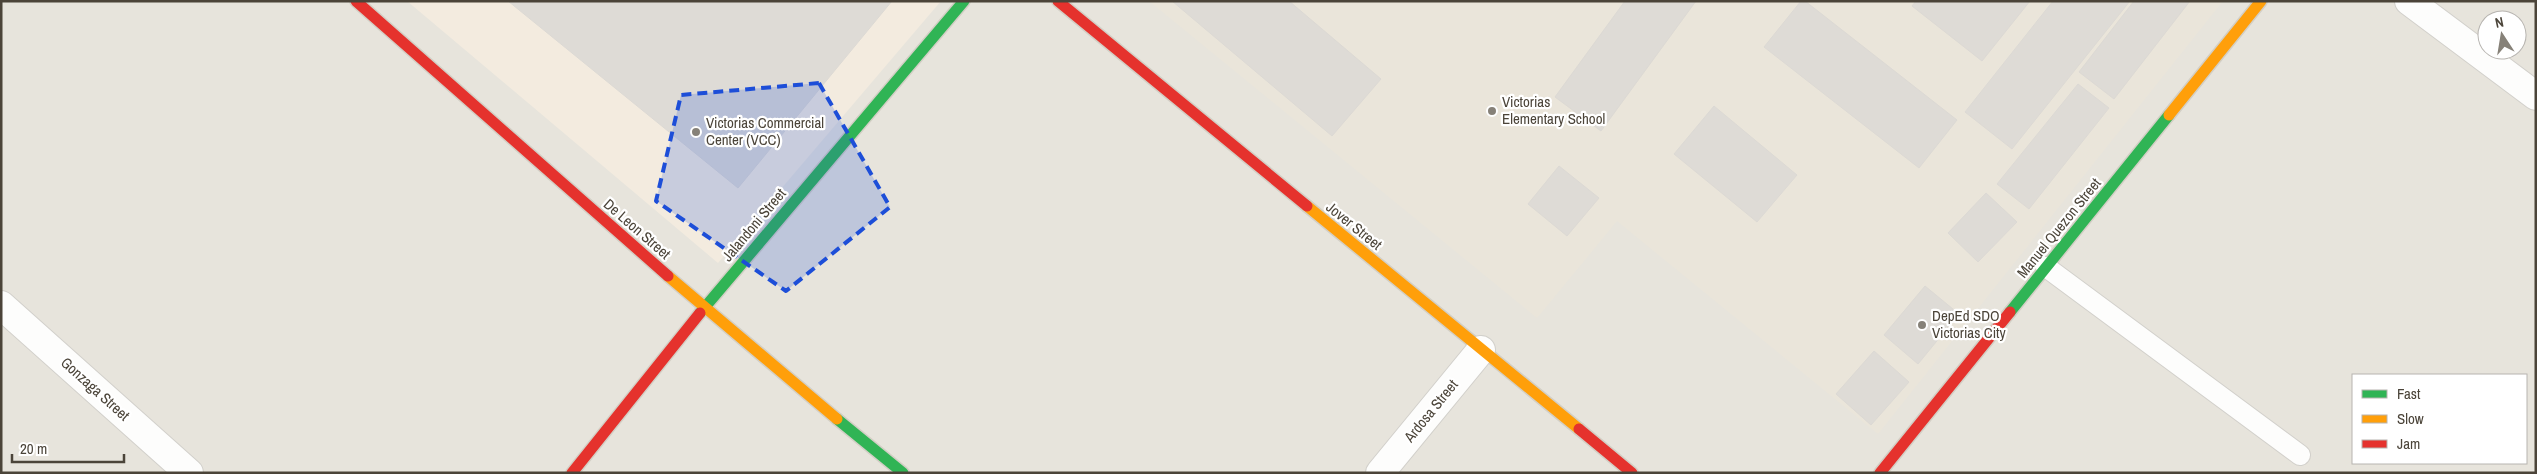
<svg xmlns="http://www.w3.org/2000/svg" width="2537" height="474" font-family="'Archivo Narrow',sans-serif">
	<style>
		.residential { fill: #e7e4dc; fill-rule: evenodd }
		.commercial { fill: #f3ebdf }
		.education { fill: #eae5da }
		.building { fill: #dedbd6; stroke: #dcd9d4 }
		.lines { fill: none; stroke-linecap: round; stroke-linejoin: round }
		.lane-casing { stroke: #d2d0cb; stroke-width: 22 }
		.street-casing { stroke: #d2d0cb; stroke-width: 30 }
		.fast-casing { stroke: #d3cfc5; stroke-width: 14 }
		.slow-casing { stroke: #d3cfc5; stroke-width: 14 }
		.jam-casing { stroke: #d3cfc5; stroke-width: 14 }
		.lane { stroke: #fdfdfc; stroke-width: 20 }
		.street { stroke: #fdfdfc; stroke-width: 28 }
		.fast { stroke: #30b455; stroke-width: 11 }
		.slow { stroke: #ff9f0a; stroke-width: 11 }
		.jam { stroke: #e5322d; stroke-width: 11 }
		.marked { fill: #1d4ed8; fill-opacity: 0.2; stroke: #1d4ed8; stroke-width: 4; stroke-dasharray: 10 6; stroke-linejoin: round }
		.poi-dot { fill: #868178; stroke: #fff; stroke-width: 2 }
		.labels { text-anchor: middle; stroke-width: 4.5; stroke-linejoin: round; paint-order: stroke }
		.poi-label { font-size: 15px; fill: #4b4439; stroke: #fff; text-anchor: start }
		.street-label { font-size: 15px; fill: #4b4439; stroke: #fff }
	</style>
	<rect width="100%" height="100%" fill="#f4f2ee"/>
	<path class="residential" d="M 1,1 L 2536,1 L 2536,473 L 1,473 ZM 2487,20 L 2517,20 L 2517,50 L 2487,50 ZM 2353,375 L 2526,375 L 2526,463 L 2353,463 Z"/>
	<polygon class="commercial" points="407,1 941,1 718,263"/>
	<polygon class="education" points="1149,1 2223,1 1878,434 1617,221 1537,318"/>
	<g class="building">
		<polygon points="508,1 892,1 738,188"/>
		<polygon points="1172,1 1289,1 1381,79 1332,136"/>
		<polygon points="1625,1 1696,1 1601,131 1555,97"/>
		<polygon points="1801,1 1805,1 1957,120 1919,168 1764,47"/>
		<polygon points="1916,1 2030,1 1982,61 1912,6"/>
		<polygon points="2053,1 2130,1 2012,149 1965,112"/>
		<polygon points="2134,1 2190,1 2114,99 2079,72"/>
		<polygon points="2078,84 2109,108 2029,209 1997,184"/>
		<polygon points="1714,106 1797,175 1757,222 1674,154"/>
		<polygon points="1559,166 1599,198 1567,236 1528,204"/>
		<polygon points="1986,193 2017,222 1978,262 1948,233"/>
		<polygon points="1925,286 1959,314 1918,364 1884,335"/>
		<polygon points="1874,351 1909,382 1871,425 1836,394"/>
	</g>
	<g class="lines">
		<g class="lane-casing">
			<polyline id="lane" points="2046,267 2300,455"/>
		</g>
		<g class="street-casing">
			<g id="street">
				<polyline points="2409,1 2536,96"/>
				<polyline points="1,305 189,473"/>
				<polyline points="1380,473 1481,350"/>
			</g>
		</g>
		<g class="fast-casing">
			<g id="fast">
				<polyline points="2010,312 2169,115"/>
				<polyline points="700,313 964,1"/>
				<polyline points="837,419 903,473"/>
			</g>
		</g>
		<g class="slow-casing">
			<g id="slow">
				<polyline points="2169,115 2261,1"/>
				<polyline points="1307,206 1579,429"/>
				<polyline points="668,276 837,419"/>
			</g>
		</g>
		<g class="jam-casing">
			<g id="jam">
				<polyline points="356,1 668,276"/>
				<polyline points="1058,1 1307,206"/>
				<polyline points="1579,429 1632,473"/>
				<polyline points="572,473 700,313"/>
				<polyline points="1880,473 2010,312"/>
			</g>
		</g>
		<use href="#lane" class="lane"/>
		<use href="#street" class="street"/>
		<use href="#fast" class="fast"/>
		<use href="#slow" class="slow"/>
		<use href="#jam" class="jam"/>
	</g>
	<path class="marked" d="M 819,83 L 890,207 L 786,291 L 656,201 L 681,95 Z"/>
	<g class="poi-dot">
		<circle cx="1492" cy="111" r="5"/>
		<circle cx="696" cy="132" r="5"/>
		<circle cx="1922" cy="325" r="5"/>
	</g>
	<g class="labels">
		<g class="poi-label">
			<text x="1502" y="107">Victorias<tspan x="1502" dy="17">Elementary School</tspan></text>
			<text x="706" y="128">Victorias Commercial<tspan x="706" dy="17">Center (VCC)</tspan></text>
			<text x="1932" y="321">DepEd SDO<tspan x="1932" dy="17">Victorias City</tspan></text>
		</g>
		<g class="street-label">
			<text transform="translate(754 225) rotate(-50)" y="5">Jalandoni Street</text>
			<text transform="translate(1354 226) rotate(39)" y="5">Jover Street</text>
			<text transform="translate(2059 228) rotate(-51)" y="5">Manuel Quezon Street</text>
			<text transform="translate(637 229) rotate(41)" y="5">De Leon Street</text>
			<text transform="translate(95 389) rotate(42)" y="5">Gonzaga Street</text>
			<text transform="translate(1431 411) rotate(-51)" y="5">Ardosa Street</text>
		</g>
	</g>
	<rect width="2537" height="474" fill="none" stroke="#4b4439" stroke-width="5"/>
	<rect x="2352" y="374" width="175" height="90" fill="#ffffff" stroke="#b7b4b0"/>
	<rect x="2362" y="390" width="25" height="8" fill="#30b455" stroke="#b7b4b0"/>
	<text x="2397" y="399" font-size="15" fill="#4b4439">Fast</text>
	<rect x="2362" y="415" width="25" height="8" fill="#ff9f0a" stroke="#b7b4b0"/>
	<text x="2397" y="424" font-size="15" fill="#4b4439">Slow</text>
	<rect x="2362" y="440" width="25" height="8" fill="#e5322d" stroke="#b7b4b0"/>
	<text x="2397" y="449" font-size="15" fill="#4b4439">Jam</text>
	<g transform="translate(2502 35) rotate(348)"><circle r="24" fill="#ffffff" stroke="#b7b4b0"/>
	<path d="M0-4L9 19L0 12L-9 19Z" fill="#868178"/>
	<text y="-8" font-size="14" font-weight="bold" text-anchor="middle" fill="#4b4439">N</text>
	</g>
	<path d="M12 454v8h112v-8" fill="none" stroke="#4b4439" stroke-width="2.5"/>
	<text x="20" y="454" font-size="15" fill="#4b4439" stroke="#ffffff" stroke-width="4" paint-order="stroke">20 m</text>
</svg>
